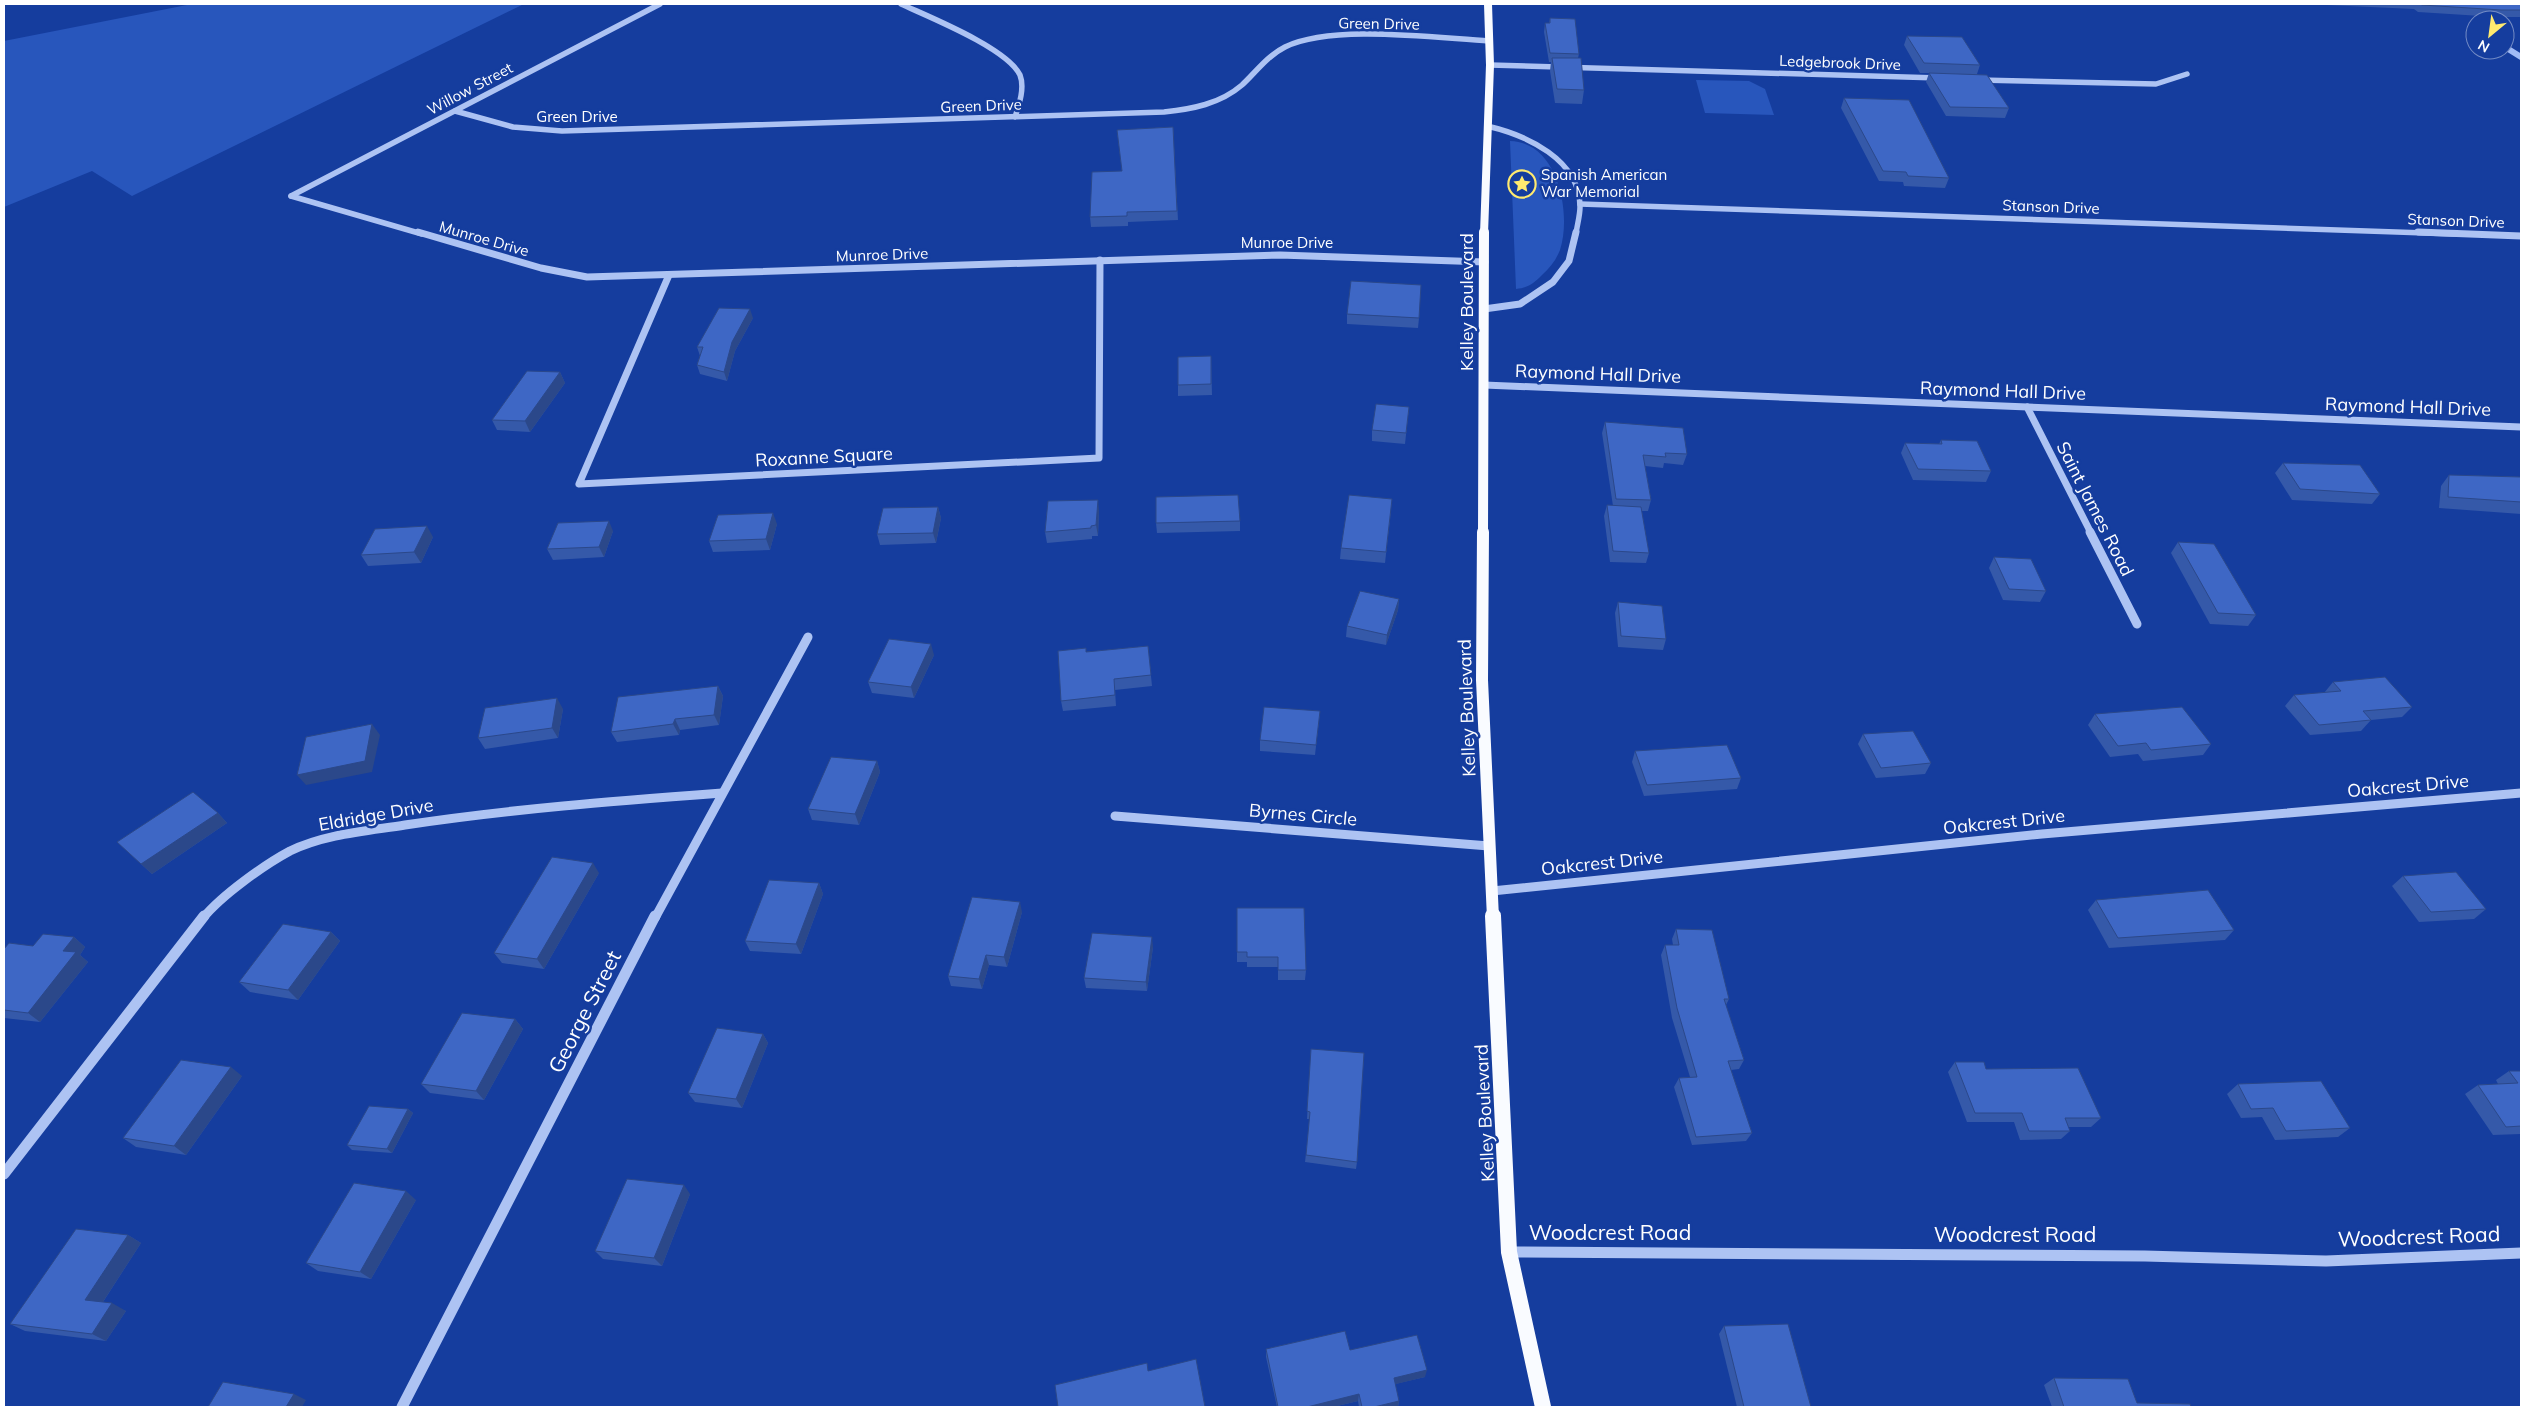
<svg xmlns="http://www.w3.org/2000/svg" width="2525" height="1411" font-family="Mulish,sans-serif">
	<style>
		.green { fill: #2856bc }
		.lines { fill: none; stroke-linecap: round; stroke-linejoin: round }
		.stream { stroke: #a0bbf6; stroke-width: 6 }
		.minor-far3 { stroke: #adc3f3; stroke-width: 5.5 }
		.minor-far2 { stroke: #adc3f3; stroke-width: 7 }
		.minor-far1 { stroke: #adc3f3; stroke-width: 9 }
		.minor { stroke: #adc3f3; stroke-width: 11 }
		.major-far3 { stroke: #f9fbff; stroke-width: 8 }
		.major-far2 { stroke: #f9fbff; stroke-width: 10 }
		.major-far1 { stroke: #f9fbff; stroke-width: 12 }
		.major { stroke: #f9fbff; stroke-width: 16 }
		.wall { fill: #3559a9 }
		.shaded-wall { fill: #2b488a }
		.building { fill: #3e67c5; stroke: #2b488a }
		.labels { text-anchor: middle; stroke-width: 5; stroke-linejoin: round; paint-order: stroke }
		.far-street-label { font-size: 15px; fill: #fff; stroke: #153d9e }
		.far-poi-label { font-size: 15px; fill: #fff; stroke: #153d9e; text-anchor: start }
		.street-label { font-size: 18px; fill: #fff; stroke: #153d9e }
		.near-street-label { font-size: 21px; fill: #fff; stroke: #153d9e }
	</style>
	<rect width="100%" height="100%" fill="#153d9e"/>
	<g class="green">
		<polygon points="192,4 524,4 132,196 92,171 4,207 4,41"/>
		<polygon points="1696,80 1749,81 1765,89 1774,115 1705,113"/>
		<path d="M 1510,141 C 1558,142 1572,213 1560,250 C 1556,260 1550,268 1542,275 C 1534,283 1528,288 1516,289 Z"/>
	</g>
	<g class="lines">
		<g class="stream">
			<polyline points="2469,4 2491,20"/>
			<polyline points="2505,47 2521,57"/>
		</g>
		<g class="minor-far3">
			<path d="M 901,4 C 929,17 1007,48 1020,75 C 1025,88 1019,105 1015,117"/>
			<polyline points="1490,65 1939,78"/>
			<polyline points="1979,80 2156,84 2187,74"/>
			<path d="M 455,111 L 513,127 L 562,131 L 1164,112 C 1192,109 1220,104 1242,85 C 1256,72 1267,56 1285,47 C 1332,24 1435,38 1489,41"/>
			<path d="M 1487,126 C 1526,135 1580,159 1580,207 C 1580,216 1577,225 1576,234"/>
			<polyline points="291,196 422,234"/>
			<polyline points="291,196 660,4"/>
			<polyline points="1580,204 2455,234"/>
		</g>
		<g class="minor-far2">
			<polyline points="418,232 541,268 587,277 1280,255 1485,262"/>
			<polyline points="2418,232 2521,236"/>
			<polyline points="669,275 579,484 1099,458 1100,260"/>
			<polyline points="1484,309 1520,304 1553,282 1569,261 1576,232"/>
			<polyline points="1484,385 2521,427"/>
			<polyline points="2027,407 2091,533"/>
		</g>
		<g class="minor-far1">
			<polyline points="2090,532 2137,624"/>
			<polyline points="1115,816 1489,846"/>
			<polyline points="1492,891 2042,834 2521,793"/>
			<path d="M 203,918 C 222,895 264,865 290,851 C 325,834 367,831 405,825 C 510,809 616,801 722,793"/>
			<polyline points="655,918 808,637"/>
		</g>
		<g class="minor">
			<polyline points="4,1174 204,916"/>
			<polyline points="1509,1252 2145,1256 2326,1261 2521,1253"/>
			<polyline points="402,1407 655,916"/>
		</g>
		<polyline class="major-far3" points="1484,234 1490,65 1488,4"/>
		<polyline class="major-far2" points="1483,533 1484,232"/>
		<polyline class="major-far1" points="1483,532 1482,680 1493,918"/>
		<polyline class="major" points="1493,916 1509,1252 1543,1407"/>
	</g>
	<g class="wall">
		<polygon points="2305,4 2521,4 2521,17 2497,17 2418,12 2414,9"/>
		<polygon points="1550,18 1579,54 1578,58 1584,90 1582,104 1555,103 1550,71 1551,62 1549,62 1544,32 1545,23 1549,23"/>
		<polygon points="1907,36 1980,65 1977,74 2009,108 2005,118 1946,116 1926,82 1929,73 1920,73 1904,45"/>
		<polygon points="1844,98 1949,178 1945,188 1904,186 1903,182 1879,181 1841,108"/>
		<polygon points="1173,127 1178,220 1128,222 1128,226 1091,227 1090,217 1122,171 1117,130"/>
		<polygon points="1347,314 1419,318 1418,328 1347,324"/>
		<polygon points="753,318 735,351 727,381 700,374 697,365 700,356 697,347"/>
		<polygon points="1211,356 1212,395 1178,396 1178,385"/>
		<polygon points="560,372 565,383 530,432 497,430 492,420"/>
		<polygon points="1409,407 1405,444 1372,441 1372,430"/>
		<polygon points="1605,422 1687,454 1683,465 1664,463 1663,468 1645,466 1651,500 1648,511 1641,511 1649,553 1646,563 1610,562 1604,516 1607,505 1613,506 1602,433"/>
		<polygon points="1941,440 1991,471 1986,482 1913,480 1901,453 1905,443 1939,444"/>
		<polygon points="2283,463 2380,494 2372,504 2292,500 2275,473"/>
		<polygon points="2449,475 2521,477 2521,514 2439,508 2441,486"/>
		<polygon points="938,507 941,518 936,543 880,545 877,534"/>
		<polygon points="1099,510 1098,536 1092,536 1092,539 1047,543 1045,532"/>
		<polygon points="1391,510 1385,563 1340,559 1341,548"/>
		<polygon points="1240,521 1240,531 1157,533 1156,523"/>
		<polygon points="777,524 770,550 713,552 709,541"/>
		<polygon points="613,531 604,557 553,560 547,549"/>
		<polygon points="433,537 421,563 368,566 361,555"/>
		<polygon points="2178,542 2256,615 2248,626 2210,624 2171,553"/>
		<polygon points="1994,557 2046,591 2040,602 2003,600 1989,568"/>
		<polygon points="1399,599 1398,610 1386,645 1346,637 1347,626"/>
		<polygon points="1618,602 1666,639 1663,650 1618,647 1615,613"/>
		<polygon points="1148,646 1152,686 1115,690 1116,706 1063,711 1061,701 1086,652"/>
		<polygon points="934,655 914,698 872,693 868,682"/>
		<polygon points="2333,682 2412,707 2402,717 2371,720 2361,731 2310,735 2285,706 2294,695 2324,693"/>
		<polygon points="718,686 723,696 719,725 680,730 679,735 617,742 611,732"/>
		<polygon points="563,709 558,738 485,749 478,738"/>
		<polygon points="1320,711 1315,755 1260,751 1260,740"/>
		<polygon points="2095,714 2211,744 2203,755 2143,761 2138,754 2110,757 2088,725"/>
		<polygon points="1863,734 1931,763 1925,774 1876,778 1858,744"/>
		<polygon points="1635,751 1741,778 1737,789 1644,796 1632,762"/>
		<polygon points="877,761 880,772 859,825 812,820 808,809"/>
		<polygon points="218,813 227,823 152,874 117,842"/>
		<polygon points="599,873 544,969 502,963 494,953"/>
		<polygon points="2403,876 2486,909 2474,919 2419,922 2392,886"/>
		<polygon points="819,883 823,894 801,954 750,951 745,941"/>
		<polygon points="2096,900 2234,930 2225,940 2109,948 2088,910"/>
		<polygon points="1237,908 1306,970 1305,980 1278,980 1278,967 1247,967 1247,962 1237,962"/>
		<polygon points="1022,912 1007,967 989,965 982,989 951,986 948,976"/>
		<polygon points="1676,929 1729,999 1726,1005 1744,1060 1739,1069 1731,1070 1752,1133 1746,1141 1692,1145 1674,1087 1679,1078 1690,1077 1672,1018 1661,955 1665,945 1673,945 1672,939"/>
		<polygon points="331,932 340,941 298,1000 250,992 239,982"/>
		<polygon points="74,937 85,947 80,955 88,962 40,1022 4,1018 4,949 33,946"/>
		<polygon points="1153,947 1147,991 1086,988 1084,978"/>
		<polygon points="515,1019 523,1029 484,1100 430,1093 421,1084"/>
		<polygon points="763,1034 768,1043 742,1108 695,1102 688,1093"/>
		<polygon points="1311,1049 1357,1162 1356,1169 1305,1162 1310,1119 1307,1119"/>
		<polygon points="1955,1062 1986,1069 2101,1118 2091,1127 2068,1127 2070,1131 2061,1139 2020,1140 2014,1122 1967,1122 1948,1072"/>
		<polygon points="2509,1071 2521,1071 2521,1134 2493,1135 2465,1094 2478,1085 2498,1084 2496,1080"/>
		<polygon points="242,1076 186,1155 136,1147 123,1138"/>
		<polygon points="2238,1084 2350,1128 2338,1137 2275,1140 2262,1117 2241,1118 2227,1094"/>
		<polygon points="408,1109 413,1113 392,1153 352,1150 347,1145"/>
		<polygon points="690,1194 662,1266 603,1259 595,1251"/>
		<polygon points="416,1200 371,1279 318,1271 306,1263"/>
		<polygon points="128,1235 141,1243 103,1302 126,1311 106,1341 25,1331 10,1324"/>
		<polygon points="1724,1326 1811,1407 1737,1407 1719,1334"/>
		<polygon points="1266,1349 1350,1350 1425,1377 1395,1384 1399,1401 1398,1407 1359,1407 1358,1401 1333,1407 1277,1407 1266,1357"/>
		<polygon points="2054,1378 2137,1403 2191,1407 2052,1407 2044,1385"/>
	</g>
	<g class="shaded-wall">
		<polygon points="750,309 753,318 735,351 727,381 724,372 732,342"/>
		<polygon points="560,372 565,383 530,432 525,421"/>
		<polygon points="1098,500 1099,510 1098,536 1096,525"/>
		<polygon points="938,507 941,518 936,543 933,533"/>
		<polygon points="773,513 777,524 770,550 766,539"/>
		<polygon points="609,521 613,531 604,557 599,547"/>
		<polygon points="427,526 433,537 421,563 414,552"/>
		<polygon points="1399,599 1398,610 1386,645 1387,635"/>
		<polygon points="931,644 934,655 914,698 911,687"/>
		<polygon points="718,686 723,696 719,725 714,715"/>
		<polygon points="557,698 563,709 558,738 552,728"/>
		<polygon points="675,719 680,730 679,735 673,724"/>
		<polygon points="372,724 380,735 372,772 306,785 297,775"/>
		<polygon points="877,761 880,772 859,825 855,814"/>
		<polygon points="218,813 227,823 152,874 141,864"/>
		<polygon points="593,863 599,873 544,969 537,959"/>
		<polygon points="819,883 823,894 801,954 796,944"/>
		<polygon points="1020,902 1022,912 1007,967 1004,957"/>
		<polygon points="331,932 340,941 298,1000 288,990"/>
		<polygon points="74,937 85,947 80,955 88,962 40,1022 28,1013 63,951"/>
		<polygon points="1152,937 1153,947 1147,991 1146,982"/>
		<polygon points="986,955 989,965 982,989 979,979"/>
		<polygon points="515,1019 523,1029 484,1100 476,1091"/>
		<polygon points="763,1034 768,1043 742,1108 736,1099"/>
		<polygon points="231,1067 242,1076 186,1155 174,1146"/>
		<polygon points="408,1109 413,1113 392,1153 387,1149"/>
		<polygon points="684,1185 690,1194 662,1266 654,1258"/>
		<polygon points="406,1191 416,1200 371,1279 360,1272"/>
		<polygon points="128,1235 141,1243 99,1308 85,1300"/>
		<polygon points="112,1303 126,1311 106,1341 92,1334"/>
		<polygon points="1427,1370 1425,1377 1392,1385 1394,1378"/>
		<polygon points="294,1394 306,1400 302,1407 286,1407"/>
		<polygon points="1359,1394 1358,1401 1333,1407 1307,1407"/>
		<polygon points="1399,1401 1398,1407 1374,1407"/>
	</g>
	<g class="building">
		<polygon points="2420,4 2521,4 2521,10 2501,10 2422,5"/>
		<polygon points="1550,18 1575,19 1579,54 1550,53 1545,23 1550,23"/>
		<polygon points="1907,36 1962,37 1980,65 1924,63"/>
		<polygon points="1552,58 1581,58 1584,90 1557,89"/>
		<polygon points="1929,73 1987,75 2009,108 1950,107"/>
		<polygon points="1844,98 1909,100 1949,178 1908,176 1906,172 1883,171"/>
		<polygon points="1173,127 1177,211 1127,212 1127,216 1090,217 1092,172 1122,171 1117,130"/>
		<polygon points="1351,281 1421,285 1419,318 1347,314"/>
		<polygon points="719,308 750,309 732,342 724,372 697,365 703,347 697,347"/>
		<polygon points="1211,356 1211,384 1178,385 1178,357"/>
		<polygon points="527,371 560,372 525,421 492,420"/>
		<polygon points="1376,404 1409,407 1406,433 1372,430"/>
		<polygon points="1605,422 1683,428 1687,454 1665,453 1666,457 1643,455 1651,500 1616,499"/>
		<polygon points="1941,440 1977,441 1991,471 1918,469 1905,443 1942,444"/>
		<polygon points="2283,463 2360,465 2380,494 2300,489"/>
		<polygon points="2449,475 2521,477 2521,502 2448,497"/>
		<polygon points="1238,495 1240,521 1156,523 1156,497"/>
		<polygon points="1349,495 1392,499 1386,552 1341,548"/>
		<polygon points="1098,500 1096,525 1091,526 1091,528 1045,532 1048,501"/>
		<polygon points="1607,505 1641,507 1649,553 1613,551"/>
		<polygon points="938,507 933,533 877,534 883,508"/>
		<polygon points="773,513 766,539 709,541 718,515"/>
		<polygon points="609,521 599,547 547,549 558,523"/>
		<polygon points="427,526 414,552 361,555 375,529"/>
		<polygon points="2178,542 2214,544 2256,615 2218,613"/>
		<polygon points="1994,557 2031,559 2046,591 2009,589"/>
		<polygon points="1360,591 1399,599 1387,635 1347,626"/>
		<polygon points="1618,602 1662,606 1666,639 1621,636"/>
		<polygon points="889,639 931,644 911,687 868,682"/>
		<polygon points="1148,646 1151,675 1114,679 1115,695 1061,701 1058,651 1086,648 1086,652"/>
		<polygon points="2385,677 2412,707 2363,711 2371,720 2319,725 2294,695 2341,691 2333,682"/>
		<polygon points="718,686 714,715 675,719 673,724 611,732 618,697"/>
		<polygon points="557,698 552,728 478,738 485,708"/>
		<polygon points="1264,707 1320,711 1316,745 1260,740"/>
		<polygon points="2182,707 2211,744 2151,750 2146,743 2118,746 2095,714"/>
		<polygon points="372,724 365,761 297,775 306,737"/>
		<polygon points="1913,731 1931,763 1881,768 1863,734"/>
		<polygon points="1727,745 1741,778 1647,785 1635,751"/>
		<polygon points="831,757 877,761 855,814 808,809"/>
		<polygon points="193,792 218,813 141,864 117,842"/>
		<polygon points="552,857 593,863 537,959 494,953"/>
		<polygon points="2456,872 2486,909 2431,912 2403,876"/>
		<polygon points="769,880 819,883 796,944 745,941"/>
		<polygon points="2208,890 2234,930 2118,938 2096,900"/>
		<polygon points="972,897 1020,902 1004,957 986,955 979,979 948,976"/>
		<polygon points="1237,908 1304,908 1306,970 1278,970 1278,957 1247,957 1247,952 1237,952"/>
		<polygon points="283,924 331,932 288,990 239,982"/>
		<polygon points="1676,929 1712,930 1729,999 1724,999 1744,1060 1728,1061 1752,1133 1696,1137 1679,1078 1697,1077 1677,1008 1665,945 1679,945"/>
		<polygon points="1092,933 1152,937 1146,982 1084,978"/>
		<polygon points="43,934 74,937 63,951 76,952 28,1013 4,1010 4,949 9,943 33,946"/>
		<polygon points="462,1013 515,1019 476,1091 421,1084"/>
		<polygon points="717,1028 763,1034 736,1099 688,1093"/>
		<polygon points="1311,1049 1364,1053 1357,1162 1306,1155 1310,1112 1307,1111"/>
		<polygon points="181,1060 231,1067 174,1146 123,1138"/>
		<polygon points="1955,1062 1984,1062 1986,1069 2078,1068 2101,1118 2065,1118 2070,1131 2029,1131 2022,1113 1975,1113"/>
		<polygon points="2509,1071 2521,1071 2521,1126 2506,1127 2478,1085 2518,1083"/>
		<polygon points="2321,1081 2350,1128 2286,1131 2273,1108 2251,1109 2238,1084"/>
		<polygon points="369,1106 408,1109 387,1149 347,1145"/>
		<polygon points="627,1179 684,1185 654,1258 595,1251"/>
		<polygon points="354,1183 406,1191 360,1272 306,1263"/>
		<polygon points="76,1229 128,1235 85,1300 112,1303 92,1334 10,1324"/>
		<polygon points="1788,1324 1811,1407 1744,1407 1724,1326"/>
		<polygon points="1345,1331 1350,1350 1417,1335 1427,1370 1394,1378 1399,1401 1374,1407 1362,1407 1359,1394 1307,1407 1278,1407 1266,1349"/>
		<polygon points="1196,1359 1205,1407 1058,1407 1055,1385 1147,1363 1148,1371"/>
		<polygon points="2054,1378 2128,1379 2137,1403 2190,1404 2191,1407 2064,1407"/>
		<polygon points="223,1382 294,1394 286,1407 208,1407"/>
	</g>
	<defs>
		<g id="sight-ring" transform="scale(1.4375)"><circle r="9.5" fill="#153d9e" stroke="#ffea6f" stroke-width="1.5"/><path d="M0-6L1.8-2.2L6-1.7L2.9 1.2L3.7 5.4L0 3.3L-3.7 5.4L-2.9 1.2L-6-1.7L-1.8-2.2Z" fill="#ffea6f"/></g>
	</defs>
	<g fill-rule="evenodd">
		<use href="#sight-ring" x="1522" y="184"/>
	</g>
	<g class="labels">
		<g class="far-street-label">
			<text transform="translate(1379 24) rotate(1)" y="5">Green Drive</text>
			<text transform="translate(1840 63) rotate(2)" y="5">Ledgebrook Drive</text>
			<text transform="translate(470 89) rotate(-28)" y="5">Willow Street</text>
			<text transform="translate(981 106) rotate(-2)" y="5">Green Drive</text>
			<text x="577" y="122">Green Drive</text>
			<text transform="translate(2051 207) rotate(2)" y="5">Stanson Drive</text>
			<text transform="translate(2456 221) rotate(2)" y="5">Stanson Drive</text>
			<text transform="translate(484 239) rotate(16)" y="5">Munroe Drive</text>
			<text x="1287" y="248">Munroe Drive</text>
			<text transform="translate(882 255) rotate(-2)" y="5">Munroe Drive</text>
		</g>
		<g class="far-poi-label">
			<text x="1541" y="180">Spanish American<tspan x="1541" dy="17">War Memorial</tspan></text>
		</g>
		<g class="street-label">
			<text transform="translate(1467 302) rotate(-90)" y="6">Kelley Boulevard</text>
			<text transform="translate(1598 374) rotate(2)" y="6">Raymond Hall Drive</text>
			<text transform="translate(2003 391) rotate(2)" y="6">Raymond Hall Drive</text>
			<text transform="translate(2408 407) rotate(2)" y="6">Raymond Hall Drive</text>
			<text transform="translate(824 457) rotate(-3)" y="6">Roxanne Square</text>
			<text transform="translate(2095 509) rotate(63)" y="6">Saint James Road</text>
			<text transform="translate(1467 708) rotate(-92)" y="6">Kelley Boulevard</text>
			<text transform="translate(2408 786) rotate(-5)" y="6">Oakcrest Drive</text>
			<text transform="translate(376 815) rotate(-10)" y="6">Eldridge Drive</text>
			<text transform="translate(1303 815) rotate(5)" y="6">Byrnes Circle</text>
			<text transform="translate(2004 822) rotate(-6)" y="6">Oakcrest Drive</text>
			<text transform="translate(1602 863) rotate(-6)" y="6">Oakcrest Drive</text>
			<text transform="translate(1485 1113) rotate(-93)" y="6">Kelley Boulevard</text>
		</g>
		<g class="near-street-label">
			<text transform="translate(585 1012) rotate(-63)" y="7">George Street</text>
			<text x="1610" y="1240">Woodcrest Road</text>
			<text x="2015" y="1242">Woodcrest Road</text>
			<text transform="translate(2419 1237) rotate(-2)" y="7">Woodcrest Road</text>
		</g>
	</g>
	<rect width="2525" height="1411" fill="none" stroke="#ffffff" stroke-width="10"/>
	<g transform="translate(2490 35) rotate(209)"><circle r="24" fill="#153d9e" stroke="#738bc5"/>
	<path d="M0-4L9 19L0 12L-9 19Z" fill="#ffea6f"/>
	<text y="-8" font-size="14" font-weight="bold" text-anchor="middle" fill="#ffffff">N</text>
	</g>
</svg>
